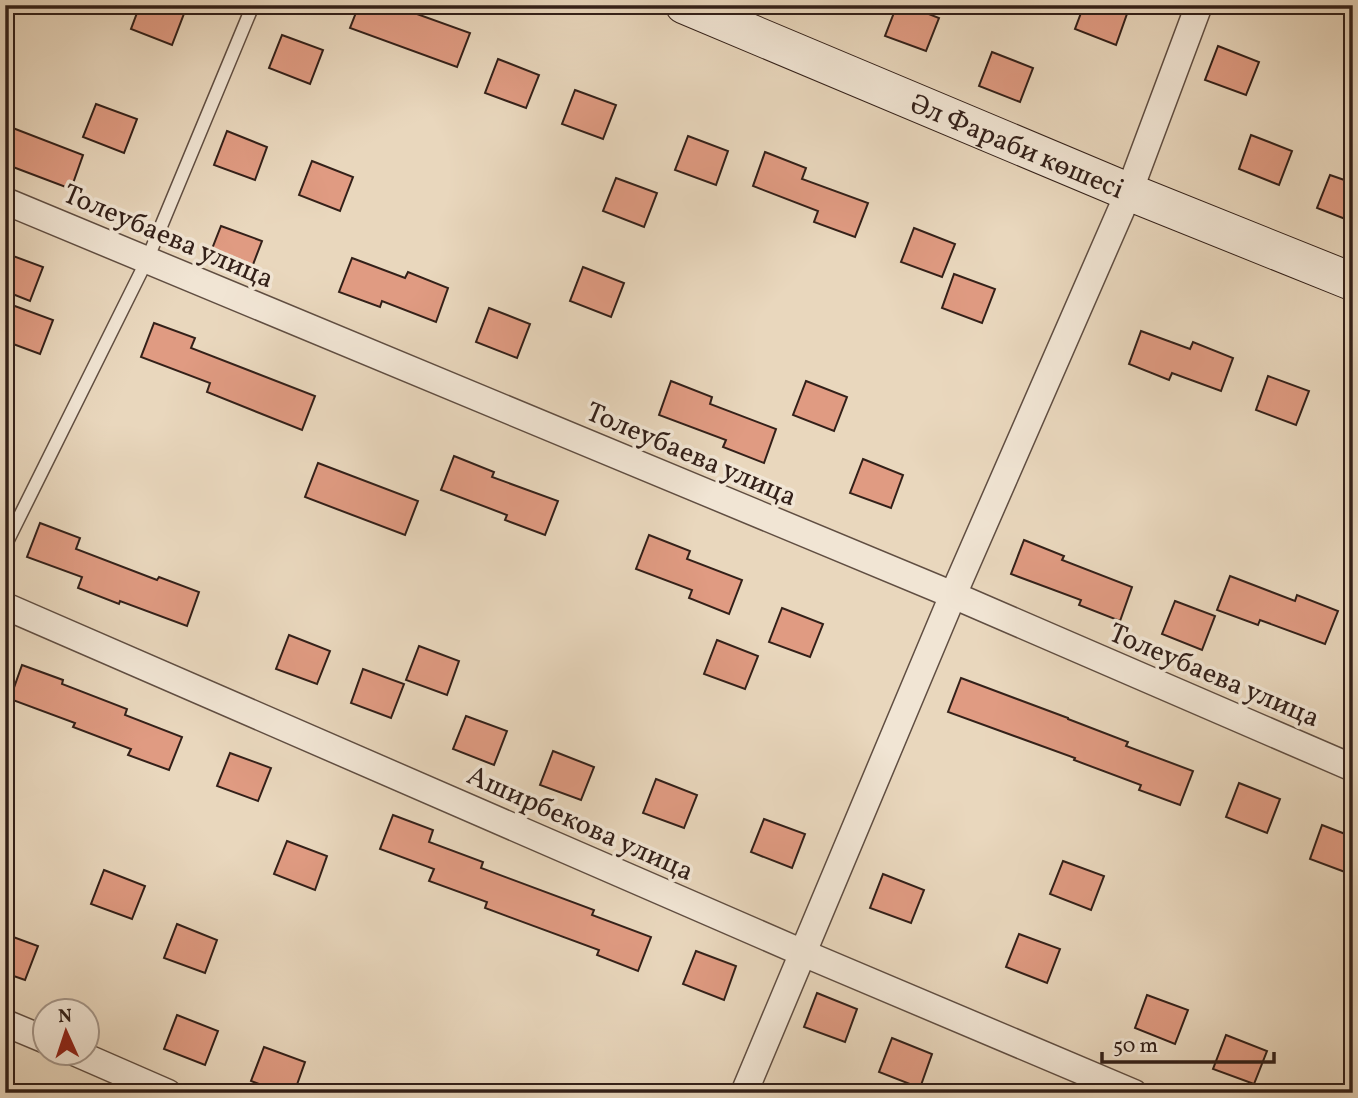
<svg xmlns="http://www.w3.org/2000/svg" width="1358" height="1098" font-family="Vollkorn,serif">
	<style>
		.building { fill: #e09b82; stroke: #332019; stroke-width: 2 }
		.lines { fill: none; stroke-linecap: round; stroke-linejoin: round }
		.lane-casing { stroke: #604e42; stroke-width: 15 }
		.street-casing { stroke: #604e42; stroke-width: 29 }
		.secondary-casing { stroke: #332019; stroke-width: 39 }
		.lane { stroke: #f1e5d4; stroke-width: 12 }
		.street { stroke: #f1e5d4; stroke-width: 26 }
		.secondary { stroke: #f1e5d4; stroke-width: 37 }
		.labels { text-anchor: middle; stroke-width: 7; stroke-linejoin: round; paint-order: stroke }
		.street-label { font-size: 28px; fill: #332019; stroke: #f1e5d4 }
	</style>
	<rect width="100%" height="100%" fill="#e9d7bd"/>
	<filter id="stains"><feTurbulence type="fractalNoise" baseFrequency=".00286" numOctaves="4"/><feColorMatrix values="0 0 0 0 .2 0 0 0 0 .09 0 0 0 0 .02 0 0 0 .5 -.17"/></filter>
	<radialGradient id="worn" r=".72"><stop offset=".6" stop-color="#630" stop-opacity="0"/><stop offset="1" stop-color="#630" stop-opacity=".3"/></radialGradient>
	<g class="building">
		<polygon points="140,5 169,5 185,11 172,45 131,29"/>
		<polygon points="359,5 392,5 470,33 457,67 350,28"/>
		<polygon points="897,5 906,5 939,18 926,51 885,36"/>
		<polygon points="1084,5 1114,5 1128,11 1116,45 1075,29"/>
		<polygon points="282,35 323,50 310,84 269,68"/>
		<polygon points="1218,46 1259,62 1246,95 1205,80"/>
		<polygon points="992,52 1033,68 1020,102 979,86"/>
		<polygon points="498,59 539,75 526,108 485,93"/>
		<polygon points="575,90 616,105 603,139 562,124"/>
		<polygon points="96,104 137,119 124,153 83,137"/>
		<polygon points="5,125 83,155 71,189 5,164"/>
		<polygon points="227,131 267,147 255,180 214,165"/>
		<polygon points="1251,135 1292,151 1279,185 1239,169"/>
		<polygon points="688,136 728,151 716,185 675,170"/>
		<polygon points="765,152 806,168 802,179 868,203 855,237 814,222 818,211 753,186"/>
		<polygon points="312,161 353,177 340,211 299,195"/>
		<polygon points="1330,175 1353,183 1353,222 1317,208"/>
		<polygon points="616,178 657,193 644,227 603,211"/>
		<polygon points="221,226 262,241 249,275 208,259"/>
		<polygon points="914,228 955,244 942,277 901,262"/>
		<polygon points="5,253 43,267 30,301 5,291"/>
		<polygon points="352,258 405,278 408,272 448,288 436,322 382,301 380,307 339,292"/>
		<polygon points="583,267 624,283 611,317 570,301"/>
		<polygon points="954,274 995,289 982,323 942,308"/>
		<polygon points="12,305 53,320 40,354 5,341 5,323"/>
		<polygon points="489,308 530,324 517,358 476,342"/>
		<polygon points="154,323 195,338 191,348 315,396 302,430 207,392 210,383 141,357"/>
		<polygon points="1141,331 1190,349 1193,342 1233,358 1221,391 1172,373 1169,380 1129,364"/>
		<polygon points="1268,376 1309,391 1296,425 1256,410"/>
		<polygon points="671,381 712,397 710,404 776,429 764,463 723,447 726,440 659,415"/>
		<polygon points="806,381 847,397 834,431 793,415"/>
		<polygon points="454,456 494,472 492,477 558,501 545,535 505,520 507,515 441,490"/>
		<polygon points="863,459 903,475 891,508 850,493"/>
		<polygon points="318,463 418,501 405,535 305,497"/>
		<polygon points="40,523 80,538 76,549 157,580 159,577 199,592 187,626 120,601 119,604 78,588 82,577 27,557"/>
		<polygon points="649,535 690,551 687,559 742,580 729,614 689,598 692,590 636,569"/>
		<polygon points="1024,540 1064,556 1062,560 1132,587 1120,621 1079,605 1081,600 1011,574"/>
		<polygon points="1230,576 1295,601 1297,595 1338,611 1325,644 1260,620 1258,625 1217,610"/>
		<polygon points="1175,601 1215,616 1202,650 1162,634"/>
		<polygon points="782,608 823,624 810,657 769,642"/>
		<polygon points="289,635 330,651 317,684 276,669"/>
		<polygon points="717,640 758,656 745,689 704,674"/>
		<polygon points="419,646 459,661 447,695 406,680"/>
		<polygon points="22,665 63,680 62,684 127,709 125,715 182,737 169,770 128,755 131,749 73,727 75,723 10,699"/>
		<polygon points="363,669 404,684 391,718 351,703"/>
		<polygon points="961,678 1068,718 1068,719 1128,742 1126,746 1193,771 1180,805 1139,790 1141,785 1074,760 1075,758 948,712"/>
		<polygon points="466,716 507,731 494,765 453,749"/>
		<polygon points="553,751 594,767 581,800 540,785"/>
		<polygon points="230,753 271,768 258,801 217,786"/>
		<polygon points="656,779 697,795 684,828 643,813"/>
		<polygon points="1239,783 1280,799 1267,833 1226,817"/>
		<polygon points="393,815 433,830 429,842 483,862 481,868 594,910 592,915 651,937 638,971 597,955 599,950 485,908 487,902 429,881 434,869 380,849"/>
		<polygon points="764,819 805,834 792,868 751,852"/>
		<polygon points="1322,825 1353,837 1353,875 1310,859"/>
		<polygon points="287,841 327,856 315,890 274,874"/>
		<polygon points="1063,861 1104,876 1091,910 1050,894"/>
		<polygon points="104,870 145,886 132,919 91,904"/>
		<polygon points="883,874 924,890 911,923 870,908"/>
		<polygon points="177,924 217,940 205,973 164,958"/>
		<polygon points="5,934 38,946 25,980 5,973"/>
		<polygon points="1019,934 1060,949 1047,983 1006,967"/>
		<polygon points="696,951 736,966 724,1000 683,984"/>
		<polygon points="817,993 857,1009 845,1042 804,1027"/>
		<polygon points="1147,995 1188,1010 1175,1044 1135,1028"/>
		<polygon points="177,1015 218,1031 205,1065 164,1049"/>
		<polygon points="1226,1035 1267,1051 1254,1084 1213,1069"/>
		<polygon points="892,1038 932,1054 920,1088 879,1072"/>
		<polygon points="264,1047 305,1062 294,1093 283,1093 251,1081"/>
	</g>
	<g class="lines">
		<g class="lane-casing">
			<polyline id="lane" points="5,546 147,260 253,5"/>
		</g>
		<g class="street-casing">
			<g id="street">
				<polyline points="5,201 953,595 1353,768"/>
				<polyline points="5,606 803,953 1134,1093"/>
				<polyline points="5,1023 46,1040"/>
				<polyline points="74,1052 168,1093"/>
				<polyline points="744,1093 953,595 1129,192 1199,5"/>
			</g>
		</g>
		<g class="secondary-casing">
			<g id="secondary">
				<path id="s1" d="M 684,5 L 1129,192 L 1353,282"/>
			</g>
		</g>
		<use href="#lane" class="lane"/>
		<use href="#street" class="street"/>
		<use href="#secondary" class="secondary"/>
	</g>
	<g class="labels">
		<g class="street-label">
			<text dy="10" stroke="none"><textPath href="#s1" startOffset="362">Әл Фараби көшесі</textPath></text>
			<text transform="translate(169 235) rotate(23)" y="10">Толеубаева улица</text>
			<text transform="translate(692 453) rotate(23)" y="10">Толеубаева улица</text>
			<text transform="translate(1215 674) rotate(23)" y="10">Толеубаева улица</text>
			<text transform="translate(581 822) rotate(24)" y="10">Аширбекова улица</text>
		</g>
	</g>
	<rect width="1358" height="1098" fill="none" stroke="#e9d7bd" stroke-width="28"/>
	<rect x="7" y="7" width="1344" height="1084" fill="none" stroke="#332019" stroke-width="3.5"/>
	<rect x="14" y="14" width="1330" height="1070" fill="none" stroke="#332019" stroke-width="2"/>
	<g transform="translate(66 1032) rotate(357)"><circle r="33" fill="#f1e5d4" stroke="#a59689" stroke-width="2"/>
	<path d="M0-5L12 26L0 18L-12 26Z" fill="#8f2418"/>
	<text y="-10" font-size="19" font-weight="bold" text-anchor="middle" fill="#332019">N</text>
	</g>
	<path d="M1102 1052v10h172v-10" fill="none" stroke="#332019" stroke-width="3.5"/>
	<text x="1113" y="1052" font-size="21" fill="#332019" stroke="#f1e5d4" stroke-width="5" paint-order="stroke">50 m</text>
	<rect width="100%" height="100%" filter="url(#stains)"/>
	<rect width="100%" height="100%" fill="url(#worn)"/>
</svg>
